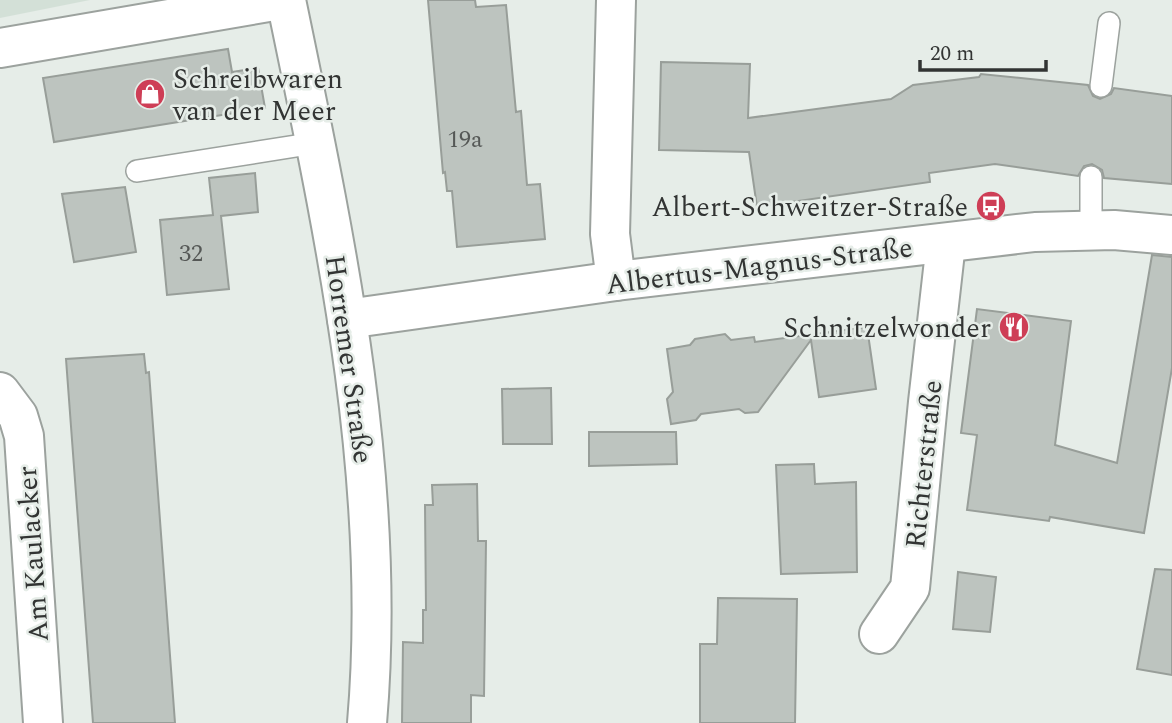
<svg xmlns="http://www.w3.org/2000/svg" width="1172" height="723" font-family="Spectral,serif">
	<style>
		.built { fill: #d3e0d7 }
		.building { fill: #bdc4bf; stroke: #989e99; stroke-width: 2 }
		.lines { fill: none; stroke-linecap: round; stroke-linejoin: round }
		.service-casing { stroke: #9ca29e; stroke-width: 24 }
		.minor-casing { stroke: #9ca29e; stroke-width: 42 }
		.service { stroke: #fff; stroke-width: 21 }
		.minor { stroke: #fff; stroke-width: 38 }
		.labels { text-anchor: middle; stroke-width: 5; stroke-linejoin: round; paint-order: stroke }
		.number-label { font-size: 24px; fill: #555856 }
		.poi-label { font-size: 28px; fill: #323433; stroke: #e6ede8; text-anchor: end }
		.street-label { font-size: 28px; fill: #323433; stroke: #e6ede8 }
	</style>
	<rect width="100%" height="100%" fill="#e6ede8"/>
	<polygon class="built" points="0,0 90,0 0,18"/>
	<g class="building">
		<polygon points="428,0 475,0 476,7 506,5 516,112 521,111 527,185 540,184 545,239 457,247 452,191 447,191 445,172 443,173"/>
		<polygon points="228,49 232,72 258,68 265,108 54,142 43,78"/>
		<polygon points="661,62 750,64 748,118 891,99 913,85 979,77 981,74 1088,85 1093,96 1100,99 1111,94 1114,88 1172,96 1172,184 1104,178 1102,170 1092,164 1084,166 1078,176 995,164 929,173 930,182 757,207 749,152 659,150"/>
		<polygon points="255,173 258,212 221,216 229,289 167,295 160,220 213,215 209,178"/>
		<polygon points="125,187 136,252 74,262 62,194"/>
		<polygon points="1152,255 1172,257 1172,368 1144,533 1050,517 1049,521 967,510 977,435 961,433 977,309 1071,321 1055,445 1117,463"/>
		<polygon points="867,327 876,389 819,397 811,340 758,412 745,413 739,409 701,414 696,420 671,424 667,399 673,392 667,349 690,345 695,339 725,334 731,340 754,337 755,342"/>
		<polygon points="144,354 146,373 149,372 175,723 93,723 66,359"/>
		<polygon points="551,388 552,444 503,444 502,389"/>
		<polygon points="589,432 676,432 677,464 589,466"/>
		<polygon points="814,464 815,484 856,482 857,572 781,574 776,465"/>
		<polygon points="477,484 478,541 486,541 484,696 471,695 471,723 402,723 403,642 423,643 423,610 426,610 425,505 433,505 432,485"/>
		<polygon points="1155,569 1172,570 1172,675 1137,669"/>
		<polygon points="958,572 996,577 990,632 953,629"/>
		<polygon points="718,598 797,599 795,723 700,723 700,644 717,644"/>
	</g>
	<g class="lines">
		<g class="service-casing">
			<g id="service">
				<polyline points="1101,86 1109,23"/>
				<polyline points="137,171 315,143"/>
				<polyline points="1091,177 1091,230"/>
			</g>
		</g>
		<g class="minor-casing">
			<g id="minor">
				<path d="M 286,0 C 335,237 388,479 367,723"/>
				<polyline points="0,48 280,0"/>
				<polyline points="616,281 610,234 616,0"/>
				<polyline points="347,319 616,281 1035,232 1114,230 1172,235"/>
				<polyline points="0,392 18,416 24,436 43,723"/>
				<polyline points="879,634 910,588 928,402 946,243"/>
			</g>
		</g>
		<use href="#service" class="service"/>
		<use href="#minor" class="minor"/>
	</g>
	<defs>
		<g id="shop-disc" transform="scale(1.575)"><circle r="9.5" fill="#ce3e56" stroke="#e6ede8"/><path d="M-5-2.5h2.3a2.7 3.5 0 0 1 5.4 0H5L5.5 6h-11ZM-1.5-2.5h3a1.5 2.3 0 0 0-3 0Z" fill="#fff"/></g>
		<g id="bus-disc" transform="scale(1.575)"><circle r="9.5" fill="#ce3e56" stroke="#e6ede8"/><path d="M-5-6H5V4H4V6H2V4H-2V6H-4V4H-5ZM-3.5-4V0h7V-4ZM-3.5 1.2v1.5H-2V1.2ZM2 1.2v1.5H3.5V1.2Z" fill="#fff"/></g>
		<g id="restaurant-disc" transform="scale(1.575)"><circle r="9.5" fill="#ce3e56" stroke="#e6ede8"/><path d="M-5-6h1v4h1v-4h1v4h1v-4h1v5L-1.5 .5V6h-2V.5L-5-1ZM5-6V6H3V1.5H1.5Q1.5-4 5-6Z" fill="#fff"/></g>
	</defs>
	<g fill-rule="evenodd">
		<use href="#shop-disc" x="150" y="94"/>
		<use href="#bus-disc" x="991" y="206"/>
		<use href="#restaurant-disc" x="1014" y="327"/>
	</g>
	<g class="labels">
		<g class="number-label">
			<text x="465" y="147">19a</text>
			<text x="191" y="261">32</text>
		</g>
		<g class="poi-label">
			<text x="173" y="88" text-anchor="start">Schreibwaren<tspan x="173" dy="32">van der Meer</tspan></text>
			<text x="968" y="216">Albert-Schweitzer-Straße</text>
			<text x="991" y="337">Schnitzelwonder</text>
		</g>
		<g class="street-label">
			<text transform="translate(759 265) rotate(-7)" y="10">Albertus-Magnus-Straße</text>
			<text transform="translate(350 359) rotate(82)" y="10">Horremer Straße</text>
			<text transform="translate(923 464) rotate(-84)" y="10">Richterstraße</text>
			<text transform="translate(32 554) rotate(-94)" y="10">Am Kaulacker</text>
		</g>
	</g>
	<path d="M920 60v10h126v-10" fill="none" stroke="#323433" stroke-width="3.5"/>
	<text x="930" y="60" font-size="21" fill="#323433" stroke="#e6ede8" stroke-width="5" paint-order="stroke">20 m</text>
</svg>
